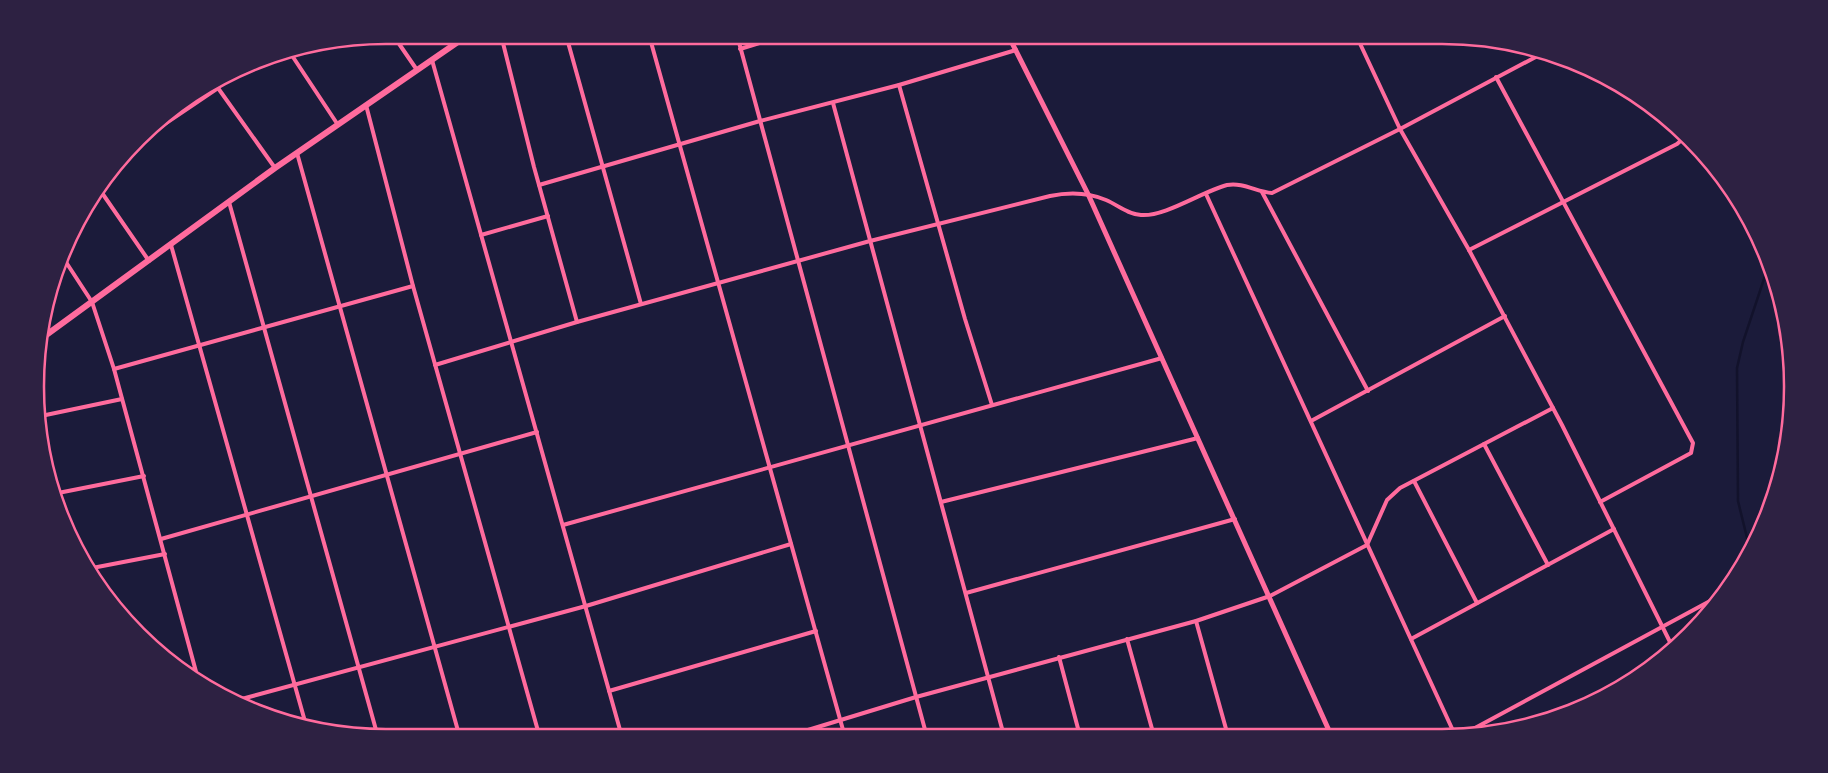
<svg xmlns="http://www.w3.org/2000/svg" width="1828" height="773" font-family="'Varela Round',sans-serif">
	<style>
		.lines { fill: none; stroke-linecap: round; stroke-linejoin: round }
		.stream { stroke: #12122b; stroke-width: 2.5 }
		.minor { stroke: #ff6b9d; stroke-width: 4 }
		.tertiary { stroke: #ff6b9d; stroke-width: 5 }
		.primary { stroke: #ff6b9d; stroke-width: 6 }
		.rim { fill: none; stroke: #ff6b9d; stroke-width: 2.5 }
	</style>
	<rect width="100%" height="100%" fill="#1b1b3a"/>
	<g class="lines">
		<polyline class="stream" points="1750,550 1738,501 1737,368 1743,342 1769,264"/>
		<g class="minor">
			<polyline points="393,35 417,70"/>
			<polyline points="501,35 534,167 577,322"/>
			<polyline points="566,35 641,304"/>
			<polyline points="649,35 845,737"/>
			<polyline points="737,35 927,737"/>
			<polyline points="1356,35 1400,129 1469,250 1562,425 1674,650"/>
			<polyline points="740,49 786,35"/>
			<polyline points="289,51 338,125"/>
			<polyline points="432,60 622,737"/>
			<polyline points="1496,77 1693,443 1691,453 1600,502"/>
			<polyline points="213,81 275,168"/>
			<polyline points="899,85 965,319 992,405"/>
			<polyline points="833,103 1004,736"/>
			<polyline points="366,105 413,286 540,738"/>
			<polyline points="141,140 218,88"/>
			<polyline points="297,153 460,738"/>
			<polyline points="539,185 760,121 899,85 1016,50"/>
			<polyline points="100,190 149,261"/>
			<polyline points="1262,192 1368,391"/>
			<polyline points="1206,194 1455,735"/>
			<polyline points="229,202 378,737"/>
			<polyline points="481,235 548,216"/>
			<polyline points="171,245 306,725"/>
			<polyline points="1469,250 1677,144 1686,136"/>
			<polyline points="62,256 92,302 114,369 198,679"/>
			<path d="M 435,365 L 577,322 L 870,241 L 1050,196 C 1069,192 1087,192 1106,200 C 1118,205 1127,214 1141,215 C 1165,217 1203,191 1227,185 C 1243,182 1257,192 1272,193 L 1400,129 L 1545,52"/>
			<polyline points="114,369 413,286"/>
			<polyline points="41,416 122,399"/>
			<polyline points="1311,421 1505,316"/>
			<polyline points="1484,444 1548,565"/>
			<polyline points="1414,481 1477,603"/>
			<polyline points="53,494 144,476"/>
			<polyline points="941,502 1198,438"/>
			<polyline points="563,525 1162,358"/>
			<polyline points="161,539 537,432"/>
			<polyline points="87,569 165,554"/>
			<polyline points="966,593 1235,519"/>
			<polyline points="1196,621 1228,736"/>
			<polyline points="1127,639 1154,736"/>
			<polyline points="1411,639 1614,529"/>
			<polyline points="1059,657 1080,736"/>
			<polyline points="184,671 195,669"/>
			<polyline points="609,691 816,631"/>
			<polyline points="238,700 586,606 791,544"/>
			<polyline points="1462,735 1723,594"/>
			<polyline points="785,737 916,697 1196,621 1270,596 1367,545 1387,500 1400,488 1553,408"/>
		</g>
		<polyline class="tertiary" points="1008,35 1088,194 1331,735"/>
		<polyline class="primary" points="38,341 275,168 468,35"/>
	</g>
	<path d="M0 0H1828V773H0ZM386 44H1442A342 342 0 0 1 1784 386V387A342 342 0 0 1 1442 729H386A342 342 0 0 1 44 387V386A342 342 0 0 1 386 44Z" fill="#2d2142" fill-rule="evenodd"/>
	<path class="rim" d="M386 44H1442A342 342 0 0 1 1784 386V387A342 342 0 0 1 1442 729H386A342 342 0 0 1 44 387V386A342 342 0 0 1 386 44Z"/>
</svg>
